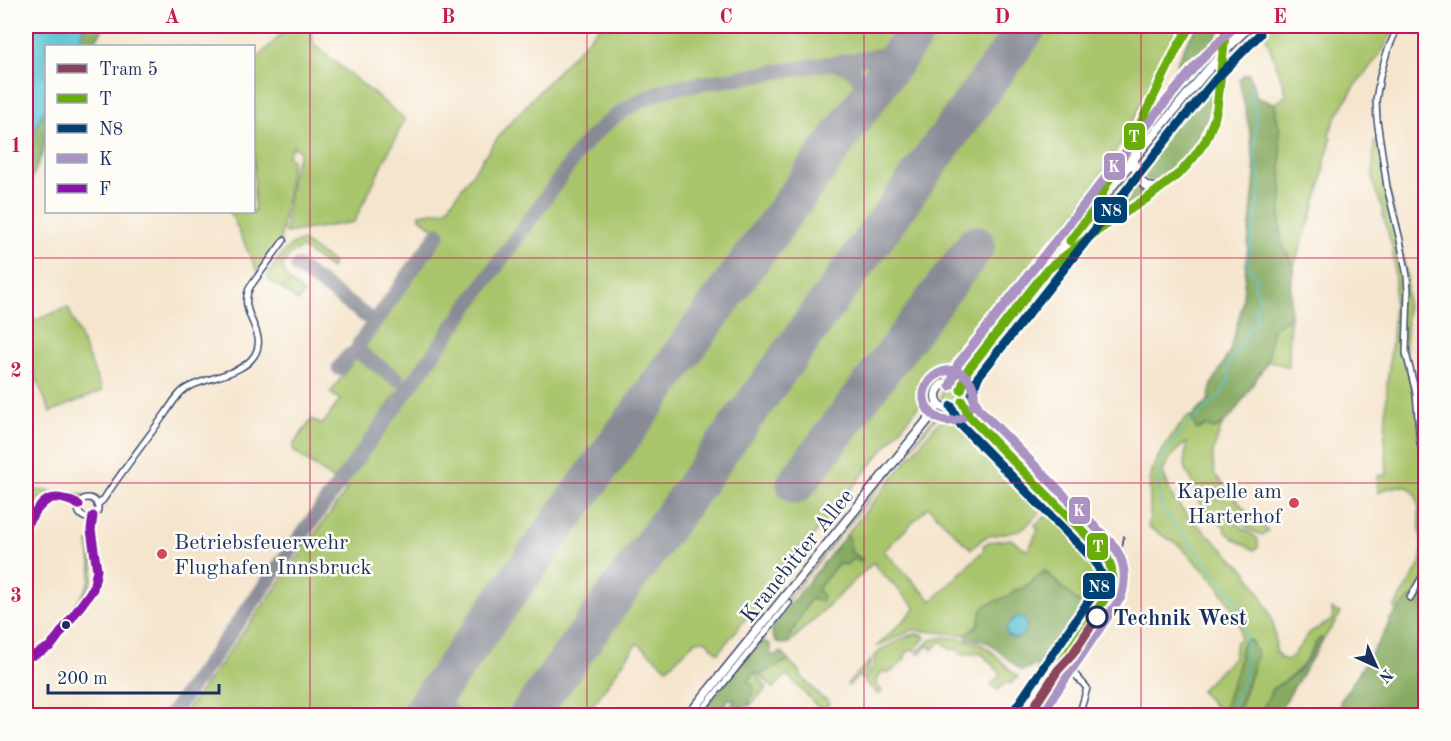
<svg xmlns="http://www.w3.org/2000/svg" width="1451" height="741" font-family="'Old Standard TT',serif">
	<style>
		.green { fill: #a9c56c; stroke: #627a65; stroke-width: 1.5 }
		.forest { fill: #86aa60; stroke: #506c5f; stroke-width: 1.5 }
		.water { fill: #58c3d3; stroke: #3a7998; stroke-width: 1.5 }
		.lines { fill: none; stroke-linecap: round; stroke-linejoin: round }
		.stream { stroke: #58c3d3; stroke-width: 1.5 }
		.taxiway { stroke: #888a96; stroke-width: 15 }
		.runway { stroke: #888a96; stroke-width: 39 }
		.street-casing { stroke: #3c4a6f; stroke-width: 8 }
		.secondary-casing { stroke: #3c4a6f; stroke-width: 10 }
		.primary-casing { stroke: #3c4a6f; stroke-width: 11 }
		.street { stroke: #fff; stroke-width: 5 }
		.secondary { stroke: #fff; stroke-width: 8 }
		.primary { stroke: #fff; stroke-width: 8 }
		.tram { stroke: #1b2f5e; stroke-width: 1.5 }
		.primary-bridge-casing { stroke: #3c4a6f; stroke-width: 11; stroke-linecap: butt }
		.primary-bridge { stroke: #fff; stroke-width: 8 }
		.bus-1-casing { stroke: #fdfcf7; stroke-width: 14 }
		.bus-2-casing { stroke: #fdfcf7; stroke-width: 14 }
		.bus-3-casing { stroke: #fdfcf7; stroke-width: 14 }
		.bus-4-casing { stroke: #fdfcf7; stroke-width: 14 }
		.bus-1 { stroke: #69ad09; stroke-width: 9 }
		.bus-2 { stroke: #004173; stroke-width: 9 }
		.bus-3 { stroke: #aa92c3; stroke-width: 9 }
		.bus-4 { stroke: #8a12aa; stroke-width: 9 }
		.tram-1-casing { stroke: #fdfcf7; stroke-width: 14 }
		.tram-1 { stroke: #8b445b; stroke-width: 9 }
		.grid { fill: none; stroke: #c2185b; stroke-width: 1.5; stroke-opacity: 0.55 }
		.poi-dot { fill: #d1495b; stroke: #fdfcf7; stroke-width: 2 }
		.stop-dot { fill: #fdfcf7; stroke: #1b2f5e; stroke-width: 3 }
		.bus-dot { fill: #1b2f5e; stroke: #fdfcf7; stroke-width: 2 }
		.labels { text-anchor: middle; stroke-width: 5; stroke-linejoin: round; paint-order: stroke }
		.poi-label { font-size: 22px; fill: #1b2f5e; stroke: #fdfcf7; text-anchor: end }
		.street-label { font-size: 22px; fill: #1b2f5e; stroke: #fdfcf7 }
		.stop-label { font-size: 22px; font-weight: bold; fill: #1b2f5e; stroke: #fdfcf7; text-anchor: start }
		.line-badge { stroke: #fdfcf7; stroke-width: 2 }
		.badge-label { font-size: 16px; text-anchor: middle; font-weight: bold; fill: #fff }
		.neatline { fill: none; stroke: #c2185b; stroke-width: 2 }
		.grid-label { font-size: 20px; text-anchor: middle; font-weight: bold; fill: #c2185b }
	</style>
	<rect width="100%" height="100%" fill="#fdfcf7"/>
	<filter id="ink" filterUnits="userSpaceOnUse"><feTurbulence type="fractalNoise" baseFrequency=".0167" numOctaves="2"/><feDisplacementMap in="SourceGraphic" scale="12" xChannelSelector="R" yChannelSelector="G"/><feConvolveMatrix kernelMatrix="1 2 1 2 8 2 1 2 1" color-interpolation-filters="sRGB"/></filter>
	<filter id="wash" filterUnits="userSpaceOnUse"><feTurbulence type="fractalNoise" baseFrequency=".008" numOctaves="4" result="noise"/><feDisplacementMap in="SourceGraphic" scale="24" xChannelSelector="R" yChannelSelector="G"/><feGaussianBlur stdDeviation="1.35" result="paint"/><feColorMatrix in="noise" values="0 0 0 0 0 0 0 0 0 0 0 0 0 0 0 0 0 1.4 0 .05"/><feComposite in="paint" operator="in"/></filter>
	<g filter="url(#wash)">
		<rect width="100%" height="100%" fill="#f5e5cd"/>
		<g class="green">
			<path d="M 289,26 L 304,26 L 312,34 L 313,44 L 405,119 L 354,222 L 285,233 C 288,209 289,172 300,152 L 293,146 L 287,156 L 292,159 L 292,161 L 280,243 L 258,273 L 230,212 L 254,212 L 254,62 Z"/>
			<polygon points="600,26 1178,26 1128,131 1083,204 718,653 705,640 696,641 667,668 637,643 586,715 582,711 578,716 183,715 347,490 294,451 293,448 293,445 312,419 322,425 340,400 330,393 444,236 420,218 420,214 446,210 505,128"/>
			<polygon points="1262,26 1388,26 1393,32 1381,53 1355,86 1336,117 1329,134 1329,137 1332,137 1325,160 1321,184 1313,212 1294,265 1285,250 1281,239 1280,215 1282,197 1280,132 1276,114 1275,103 1287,95"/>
			<path d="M 1374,142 L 1379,142 L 1407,276 L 1406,353 L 1411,375 L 1426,469 L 1425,591 L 1410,598 L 1396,614 L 1395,606 L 1398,601 C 1404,589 1418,572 1421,560 C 1423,549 1421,538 1420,527 C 1419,512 1421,485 1400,486 C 1391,487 1385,488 1378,493 L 1377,476 L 1387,474 L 1385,438 L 1387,385 L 1392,338 L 1395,284 L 1393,250 L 1384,219 L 1382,208 L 1373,183 Z"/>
			<path d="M 302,241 L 333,262 L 331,269 L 302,248 L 292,253 L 283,265 C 284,280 293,284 304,293 L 298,301 L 269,280 L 269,273 C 278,260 286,244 302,241 Z"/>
			<polygon points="68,307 102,391 50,412 26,353 26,324"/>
			<polygon points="1290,319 1289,367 1268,361 1270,341 1274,327 1285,320"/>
			<circle cx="950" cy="396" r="9"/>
			<path d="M 944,412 C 960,411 970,420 979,432 C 963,421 954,403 933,421 L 693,715 L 935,417 Z"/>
			<path d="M 1188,416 L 1191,417 L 1197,430 L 1206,426 L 1214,429 L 1222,425 L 1213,452 L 1213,463 L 1215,475 L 1247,512 L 1268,531 L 1262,535 C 1251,532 1242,524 1235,515 L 1233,516 L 1236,523 L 1258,539 L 1258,548 L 1254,550 L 1234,539 L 1226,532 L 1224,526 L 1208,514 L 1198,501 L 1190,476 L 1186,472 L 1184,465 L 1187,442 C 1175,451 1169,458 1163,472 L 1173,499 L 1187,515 L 1244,569 L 1253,581 L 1267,607 L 1272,621 L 1275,635 L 1276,651 L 1281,658 L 1287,660 L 1292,657 L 1310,632 L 1331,621 L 1333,614 L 1331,609 L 1341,613 L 1323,640 L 1320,639 C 1312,647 1310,655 1304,664 C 1296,674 1283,683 1272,689 L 1270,695 L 1259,715 L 1237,715 L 1257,655 L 1242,645 L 1238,666 L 1222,715 L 1207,715 L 1216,707 L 1200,691 L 1234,657 L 1236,641 L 1240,640 L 1240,625 L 1231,606 L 1214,581 L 1179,545 L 1148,527 C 1153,509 1148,497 1150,480 C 1152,459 1174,432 1188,416 Z"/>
			<polygon points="950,418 960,421 975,436 984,438 1049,503 1028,524 1019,531 989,536 984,538 971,549 928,507 884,551 932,601 984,550 983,546 988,542 1011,539 1028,551 1038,529 1035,525 1055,509 1100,555 1108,568 1108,579 1106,586 1090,613 1045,571 1021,589 1014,590 1011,595 980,619 978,625 966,635 913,630 876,647 916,608 876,567 874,562 788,644 787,642 809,601 814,598 823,597 817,590 836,566 852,558 860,561 862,560 861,558 851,552 850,540 847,534 935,426 943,420"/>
			<polygon points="988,431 990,431 1099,541 1114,557 1118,568 1116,568 1110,555"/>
			<path d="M 26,489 L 85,495 C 72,502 60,489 48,494 C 38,497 31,511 26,519 Z"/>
			<path d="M 90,541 C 96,579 96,580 73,612 L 71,610 C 93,580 94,579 88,542 Z"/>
			<polygon points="916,634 923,635 925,638 914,650 910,650 905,655 905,659 891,672 882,672 877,677 877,686 882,691 878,695 864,681 873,668 875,656 882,649 908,636"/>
			<path d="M 944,637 C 956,638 971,639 982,645 C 996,652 1005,667 1018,677 L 1010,684 L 1007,682 L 998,690 L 991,684 L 1001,674 L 982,654 L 961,654 L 956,649 L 951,650 L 942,641 L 932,650 L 928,645 L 919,654 L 917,652 L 931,640 Z"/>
			<polygon points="788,660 801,673 800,675 823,699 825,698 829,703 823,712 787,675 773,688 760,675"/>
			<polygon points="871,660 868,671 862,679 859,676 848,686 847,684"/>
			<polygon points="754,672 767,688 750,705 748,699 754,693 747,682"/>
		</g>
		<g class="forest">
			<polygon points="85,26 105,26 92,46 75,46"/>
			<polygon points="1198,26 1220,26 1214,51 1148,132 1146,128 1187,42"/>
			<polygon points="1249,74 1257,98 1275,103 1276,114 1280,132 1282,197 1280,215 1281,239 1285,250 1294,265 1291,289 1290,319 1285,320 1274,327 1270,341 1268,361 1234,413 1222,425 1214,429 1206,426 1197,430 1191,417 1208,401 1212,384 1230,351 1242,306 1255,175 1250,132 1239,80 1243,75"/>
			<polygon points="1214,75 1209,114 1185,162 1163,180 1156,181 1147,179 1141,169 1144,158"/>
			<polygon points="46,105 46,144 26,194 26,148"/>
			<polygon points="1129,175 1136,185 1147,194 1080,240 1079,238"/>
			<path d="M 847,534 L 850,540 L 851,552 L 861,558 L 862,560 L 860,561 L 852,558 L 850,562 L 845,565 L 839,563 L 836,566 L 817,590 L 822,595 L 822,602 L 816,601 L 814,598 L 809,601 L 787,642 L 784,644 C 774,644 770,634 773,625 Z"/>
			<polygon points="1045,571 1090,613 1058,655 1040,685 1036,664 1022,671 989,643 967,637 966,635 978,625 982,610 986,605 1011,595 1014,590 1022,589"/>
			<polygon points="1425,591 1425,715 1342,715 1340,702 1376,646 1386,630 1390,619 1410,598"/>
			<path d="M 1320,638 L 1323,640 L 1277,715 L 1259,715 L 1270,695 L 1272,689 C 1283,683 1296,674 1304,664 C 1310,655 1312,647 1320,638 Z"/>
			<polygon points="1247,639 1252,642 1257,655 1237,715 1222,715 1238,666 1242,645"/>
			<path d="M 762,641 L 769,643 L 771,648 L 771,655 L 772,656 L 782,652 L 788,660 L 760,675 L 754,672 L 747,682 L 752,684 C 756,691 753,693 749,699 L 750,705 L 728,712 L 735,699 L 729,699 C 724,703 724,706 727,711 L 724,715 L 699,716 L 759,642 Z"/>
		</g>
		<g class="water">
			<polygon points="26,26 85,26 75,46 46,46 46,105 26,148"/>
			<path d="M 1015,617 L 1023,617 C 1025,620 1027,623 1026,627 C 1024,637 1014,642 1007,634 L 1006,628 Z"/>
		</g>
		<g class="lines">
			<polyline class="stream" points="1229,716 1244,678 1247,653 1244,621 1234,596 1181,533 1162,509 1157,483 1165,455 1182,431 1221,394 1230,379 1228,372 1229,360 1240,349 1247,331 1257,319 1255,308 1261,298 1254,287 1257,279 1247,264 1261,186 1255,153 1256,116 1249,84"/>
			<g class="taxiway">
				<path d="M 835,64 C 862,68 868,91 856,114"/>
				<polyline points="298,267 369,318"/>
				<polyline points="360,353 358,349 359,344 438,234"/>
				<path d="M 339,368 C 345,361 349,351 360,353 L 397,379"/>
				<path d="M 447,677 C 440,692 442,703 453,716"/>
				<path d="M 170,716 L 419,374 L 582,147 C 607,119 635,99 672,88 L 891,54 L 900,50 L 910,40"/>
				<path d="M 422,716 C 431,709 440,709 450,713"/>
			</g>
			<g class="runway">
				<polyline points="796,484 976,245"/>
				<polyline points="419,716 920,26"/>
				<polyline points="528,716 1028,26"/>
			</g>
		</g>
	</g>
	<g filter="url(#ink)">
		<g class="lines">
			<g class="street-casing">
				<g id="street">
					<polyline points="1398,26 1387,52 1380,76 1376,100 1377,120 1387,187 1400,240 1407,276 1408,291 1406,353 1416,393 1420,442 1426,469"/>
					<polyline points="1416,393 1420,386 1426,367"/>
					<circle cx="88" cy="508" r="10"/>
					<path d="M 97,505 L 103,500 C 122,471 144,443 165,414 C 170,407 177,394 185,389 C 204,377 241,376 254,356 C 270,332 236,314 250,287 L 284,240"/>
					<path d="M 26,525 C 34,514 44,495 60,497 C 66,497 73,502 79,505"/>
					<polyline points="1410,598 1426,570"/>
					<path d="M 76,613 C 82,605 90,596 94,586 C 104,563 86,540 93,516"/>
					<path d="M 26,656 C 50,653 57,638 71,620"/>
					<polyline points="1063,661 1087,688 1079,716"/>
					<polyline points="697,716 789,603"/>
				</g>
			</g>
			<g class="secondary-casing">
				<g id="secondary">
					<path d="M 962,401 L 969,416 L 974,421 L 1104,553 C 1114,565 1115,577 1110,591 L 1025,716"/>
					<polyline points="955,409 969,416"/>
				</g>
			</g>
			<g class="primary-casing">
				<g id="primary">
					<polyline points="1240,35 1251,26"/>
					<path d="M 1133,160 C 1137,177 1143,194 1164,186"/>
					<path d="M 1100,198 C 1110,174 1126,152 1138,129 C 1156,95 1169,58 1190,26"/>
					<path d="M 1053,267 C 1069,256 1083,241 1099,229 C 1143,199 1196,176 1213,121 C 1223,90 1220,57 1226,26"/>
					<circle cx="949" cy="396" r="13"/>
					<polyline points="952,383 967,371 1133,160 1206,72"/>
					<polyline points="688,716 931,416 938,403"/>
				</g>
			</g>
			<use href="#street" class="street"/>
			<use href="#secondary" class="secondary"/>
			<use href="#primary" class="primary"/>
			<polyline class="tram" points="1070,647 1117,576 1119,568 1124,536"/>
			<g class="primary-bridge-casing">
				<polyline id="primary-bridge" points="1206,72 1240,35"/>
			</g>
			<use href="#primary-bridge" class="primary-bridge"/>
			<g class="bus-1-casing">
				<g id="bus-1">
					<polyline points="1070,241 1097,206 1106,185 1131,143 1177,48 1190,26"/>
					<polyline points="961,390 967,371 1047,270 1097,231 1149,197 1181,172 1194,157 1206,140 1214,120 1217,108 1226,26"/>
					<path d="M 962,401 L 969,416 L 1104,553 C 1113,565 1114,577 1110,591 L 1025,716"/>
				</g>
			</g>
			<g class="bus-2-casing">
				<g id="bus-2">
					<polyline points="972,394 978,377 1182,120 1215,80 1260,34"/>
					<polyline points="951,406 960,424 1095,561 1101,573 1099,586 1015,709"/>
				</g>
			</g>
			<g class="bus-3-casing">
				<g id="bus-3">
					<polyline points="950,386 958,364 1164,104 1197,64 1235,26"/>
					<path d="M 973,396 L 979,409 L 1113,545 C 1125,561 1127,577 1121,597 L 1040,716"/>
					<path d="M 962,418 C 951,423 941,422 932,414 C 905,387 952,351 971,383 C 975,390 975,398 973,406"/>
				</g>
			</g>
			<g class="bus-4-casing">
				<g id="bus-4">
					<path d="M 26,525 C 43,501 49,489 79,505"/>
					<polyline points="26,656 34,655 51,646 93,589 97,570 91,530 93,516"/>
				</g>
			</g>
			<use href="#bus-1" class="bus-1"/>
			<use href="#bus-2" class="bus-2"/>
			<use href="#bus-3" class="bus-3"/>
			<use href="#bus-4" class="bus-4"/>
			<g class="tram-1-casing">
				<polyline id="tram-1" points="1028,716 1058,670 1072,655 1097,617"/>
			</g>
			<use href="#tram-1" class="tram-1"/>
		</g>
	</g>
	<path class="grid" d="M 310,26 L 310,716M 587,26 L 587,716M 864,26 L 864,716M 1141,26 L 1141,716M 26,258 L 1426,258M 26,483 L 1426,483"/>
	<g class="poi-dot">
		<circle cx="1294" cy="503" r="6"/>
		<circle cx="162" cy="554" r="6"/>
	</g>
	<circle class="stop-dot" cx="1097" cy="617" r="10"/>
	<circle class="bus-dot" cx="66" cy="625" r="5"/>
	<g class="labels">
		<g class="poi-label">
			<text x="1282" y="498">Kapelle am<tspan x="1282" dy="25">Harterhof</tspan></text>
			<text x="174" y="549" text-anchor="start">Betriebsfeuerwehr<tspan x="174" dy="25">Flughafen Innsbruck</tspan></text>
		</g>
		<g class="street-label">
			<text transform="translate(796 555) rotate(-51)" y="8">Kranebitter Allee</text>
		</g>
		<g class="stop-label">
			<text x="1113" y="625">Technik West</text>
		</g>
	</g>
	<g class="line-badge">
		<rect x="1123" y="122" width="23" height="29" rx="6" fill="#69ad09"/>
		<rect x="1103" y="152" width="23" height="29" rx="6" fill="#aa92c3"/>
		<rect x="1093" y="196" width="35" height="28" rx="6" fill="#004173"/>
		<rect x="1068" y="496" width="23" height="29" rx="6" fill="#aa92c3"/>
		<rect x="1086" y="532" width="23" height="29" rx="6" fill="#69ad09"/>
		<rect x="1082" y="572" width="34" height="28" rx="6" fill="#004173"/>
	</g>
	<g class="badge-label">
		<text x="1134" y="142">T</text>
		<text x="1114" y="172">K</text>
		<text x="1111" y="216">N8</text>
		<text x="1079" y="516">K</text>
		<text x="1098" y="552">T</text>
		<text x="1099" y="592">N8</text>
	</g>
	<rect width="1451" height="741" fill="none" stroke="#fdfcf7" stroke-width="66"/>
	<rect x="45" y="45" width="210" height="168" fill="#fdfcf7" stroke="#a3aaba" stroke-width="1.5"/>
	<rect x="57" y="64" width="30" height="9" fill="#8b445b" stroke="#a3aaba" stroke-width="1.5"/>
	<text x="99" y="75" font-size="18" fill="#1b2f5e">Tram 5</text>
	<rect x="57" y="94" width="30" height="9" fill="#69ad09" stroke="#a3aaba" stroke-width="1.5"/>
	<text x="99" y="105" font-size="18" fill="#1b2f5e">T</text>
	<rect x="57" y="124" width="30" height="9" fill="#004173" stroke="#a3aaba" stroke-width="1.5"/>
	<text x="99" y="135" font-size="18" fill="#1b2f5e">N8</text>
	<rect x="57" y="154" width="30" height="9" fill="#aa92c3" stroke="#a3aaba" stroke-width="1.5"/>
	<text x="99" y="165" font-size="18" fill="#1b2f5e">K</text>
	<rect x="57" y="184" width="30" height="9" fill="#8a12aa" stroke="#a3aaba" stroke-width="1.5"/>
	<text x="99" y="195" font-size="18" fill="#1b2f5e">F</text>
	<g transform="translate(1376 666) rotate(135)" stroke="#fdfcf7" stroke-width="4.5" paint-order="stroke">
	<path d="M0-4.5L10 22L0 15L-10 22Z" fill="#1b2f5e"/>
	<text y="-9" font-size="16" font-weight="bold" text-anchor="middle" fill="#1b2f5e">N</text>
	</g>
	<path d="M48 684v9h171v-9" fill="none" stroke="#1b2f5e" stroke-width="3"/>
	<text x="57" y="684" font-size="18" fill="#1b2f5e" stroke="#fdfcf7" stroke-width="4.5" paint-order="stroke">200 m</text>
	<rect x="33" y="33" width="1385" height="675" class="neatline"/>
	<g class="grid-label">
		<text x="172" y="23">A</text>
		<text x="448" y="23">B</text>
		<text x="726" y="23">C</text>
		<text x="1002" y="23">D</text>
		<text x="1280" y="23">E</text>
		<text x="16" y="152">1</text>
		<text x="16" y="377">2</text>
		<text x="16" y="602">3</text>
	</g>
</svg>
